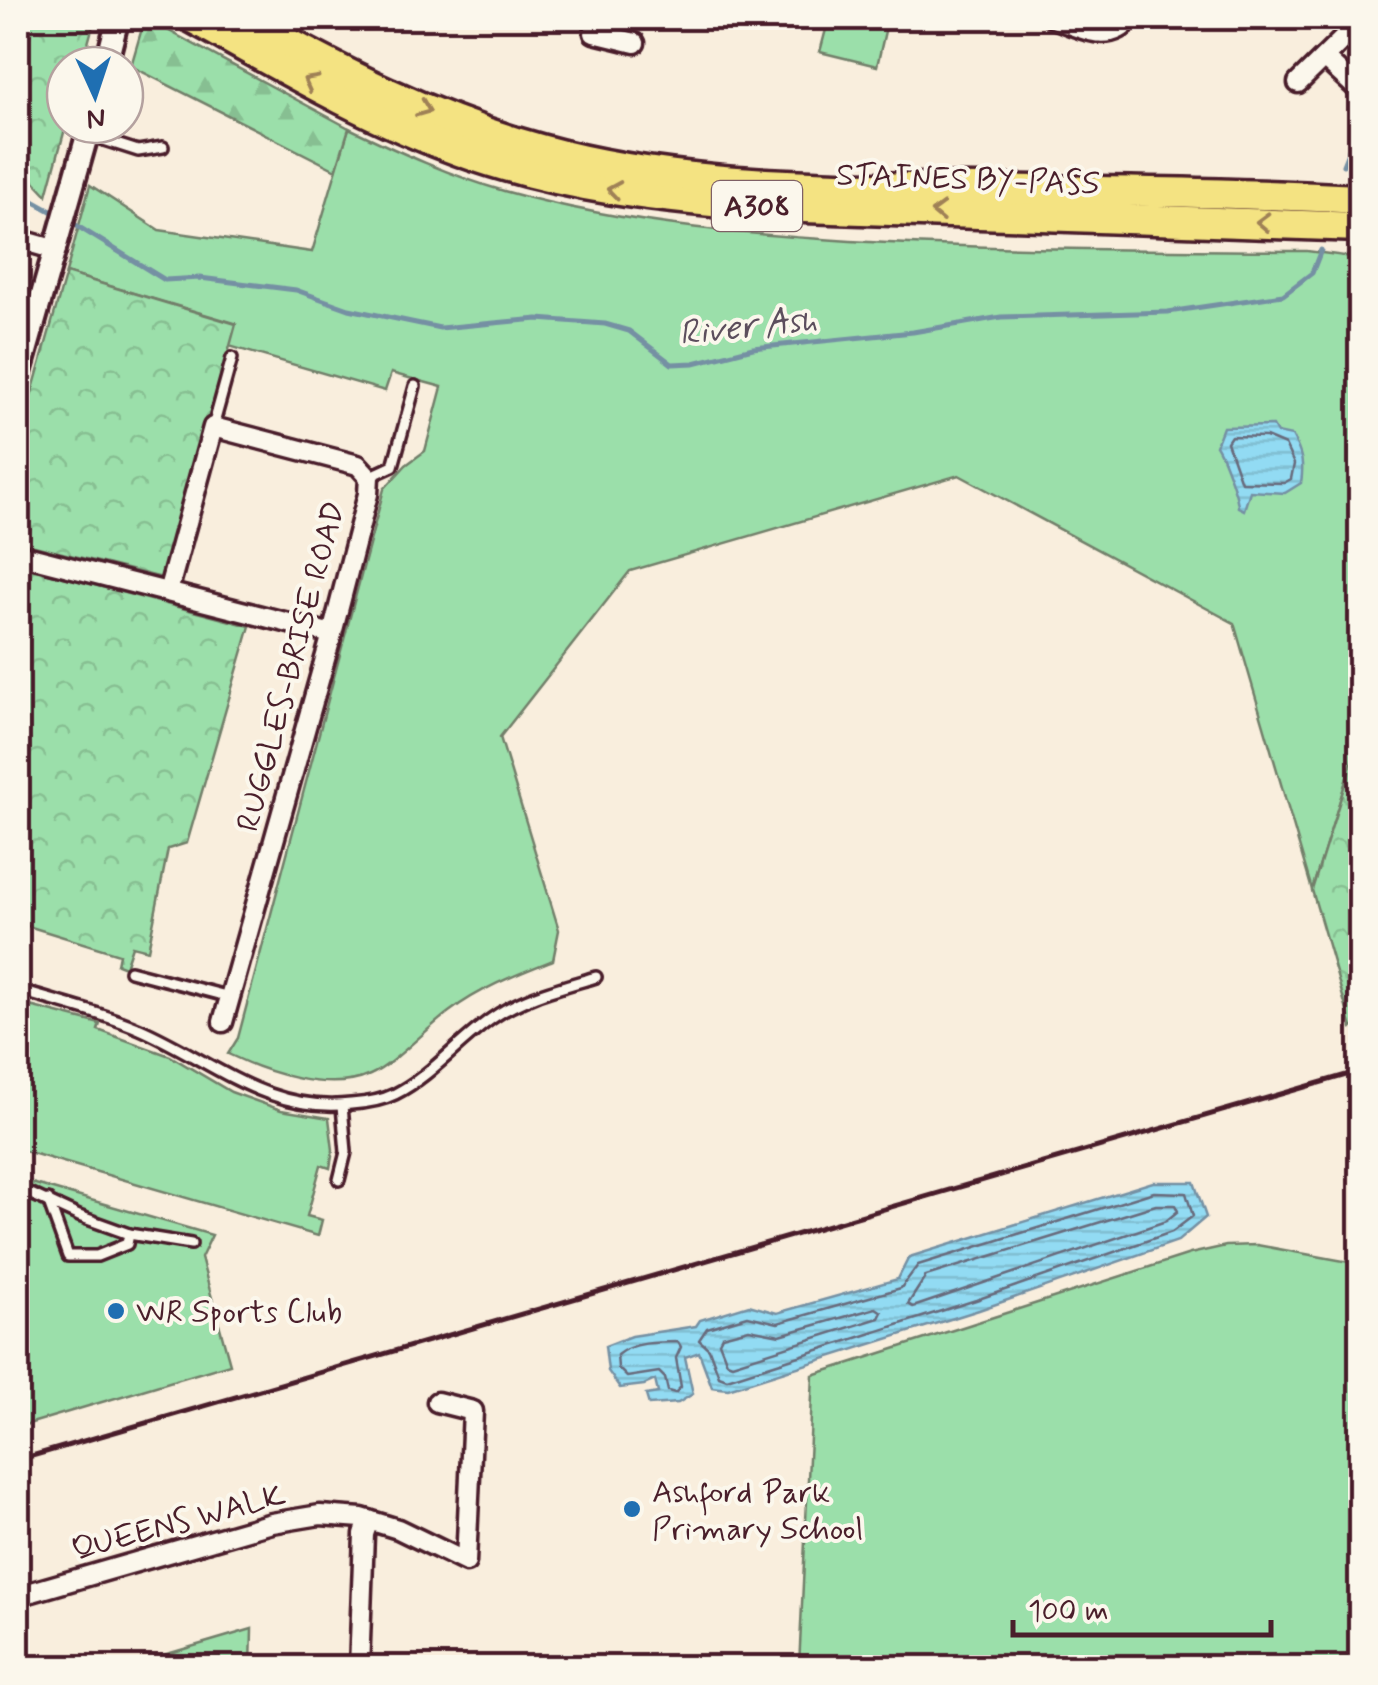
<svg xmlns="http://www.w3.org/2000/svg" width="1378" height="1685" font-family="Mynerve,sans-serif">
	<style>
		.green { fill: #9bdfaa; stroke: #727f6a; stroke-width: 2.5 }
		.forest { fill: url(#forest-firs); stroke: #727f6a; stroke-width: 2.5 }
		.park { fill: url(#park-crowns); stroke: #727f6a; stroke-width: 2.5 }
		.water { fill: url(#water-rules); stroke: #7590a3; stroke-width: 2.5 }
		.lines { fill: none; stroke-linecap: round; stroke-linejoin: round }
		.shore { stroke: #676a7b; stroke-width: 2.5 }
		.stream { stroke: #7590a3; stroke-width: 5 }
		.service-casing { stroke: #4a1f2b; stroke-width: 16 }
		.minor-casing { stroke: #4a1f2b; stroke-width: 25 }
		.tertiary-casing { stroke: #4a1f2b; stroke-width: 28 }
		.trunk-casing { stroke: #4a1f2b; stroke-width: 35 }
		.service { stroke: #fbf7ec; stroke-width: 9 }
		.minor { stroke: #fbf7ec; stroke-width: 18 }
		.tertiary { stroke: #fbf7ec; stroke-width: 20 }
		.trunk { stroke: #f4e382; stroke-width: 28 }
		.rail { stroke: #4a1f2b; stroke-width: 5 }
		.oneway { stroke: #9f8156 }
		.poi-dot { fill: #1f6fb2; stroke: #fbf7ec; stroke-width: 4 }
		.labels { text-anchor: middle; stroke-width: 8; stroke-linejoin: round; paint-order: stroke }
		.shield { fill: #fbf7ec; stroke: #7f6065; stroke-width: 2.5 }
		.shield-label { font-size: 30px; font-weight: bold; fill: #4a1f2b }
		.street-label { font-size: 32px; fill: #4a1f2b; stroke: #fbf7ec }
		.poi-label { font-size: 32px; fill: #4a1f2b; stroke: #fbf7ec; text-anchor: start }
		.water-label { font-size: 35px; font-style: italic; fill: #5c4e5d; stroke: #fbf7ec }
	</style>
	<defs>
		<pattern id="forest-firs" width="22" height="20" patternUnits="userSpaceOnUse" patternTransform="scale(2.5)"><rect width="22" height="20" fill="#9bdfaa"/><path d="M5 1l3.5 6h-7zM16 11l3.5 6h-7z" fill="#87bf92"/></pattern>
		<pattern id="park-crowns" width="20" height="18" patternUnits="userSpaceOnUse" patternTransform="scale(2.5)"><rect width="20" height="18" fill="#9bdfaa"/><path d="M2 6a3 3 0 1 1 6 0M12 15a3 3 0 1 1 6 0" fill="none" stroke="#87bf92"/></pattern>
		<pattern id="water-rules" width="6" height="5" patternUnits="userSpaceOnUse" patternTransform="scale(2.5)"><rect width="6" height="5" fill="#92dbf3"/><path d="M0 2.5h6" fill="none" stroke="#7fbcd0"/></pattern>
	</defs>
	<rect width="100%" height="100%" fill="#f9eedd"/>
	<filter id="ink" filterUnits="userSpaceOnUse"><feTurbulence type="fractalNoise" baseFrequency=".01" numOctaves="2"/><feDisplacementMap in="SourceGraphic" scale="20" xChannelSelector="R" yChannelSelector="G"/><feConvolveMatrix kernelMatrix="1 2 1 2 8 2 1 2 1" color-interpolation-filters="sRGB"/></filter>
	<g filter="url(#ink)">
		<g class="green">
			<polygon points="829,18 888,18 877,66 820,52"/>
			<path d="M 349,128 C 399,152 451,176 504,191 C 629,226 759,236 888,243 C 1027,250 1167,250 1307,251 L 1360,258 L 1360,736 L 1312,890 L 1234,623 L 959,475 L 630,571 L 500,737 L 559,930 L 553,960 C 515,975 481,988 449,1012 C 426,1029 393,1065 370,1075 C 329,1094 265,1072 228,1054 L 238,1038 L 384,489 L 406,465 L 425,451 L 442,387 L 391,373 L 385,391 L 229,346 L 235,323 L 66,273 L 90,185 L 159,230 L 312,252 Z"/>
			<polygon points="18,1003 100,1024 98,1030 170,1056 231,1092 281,1110 329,1118 333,1150 330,1168 321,1165 307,1216 322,1220 318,1236 18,1149"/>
			<polygon points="18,1179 212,1235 201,1258 230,1364 18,1427"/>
			<polygon points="1257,1245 1360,1264 1360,1667 799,1667 813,1375 1190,1254 1226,1246"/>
			<polygon points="252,1629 251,1667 123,1667"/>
		</g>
		<polygon class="forest" points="145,18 349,128 336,170 131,66"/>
		<g class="park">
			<polygon points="18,18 95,18 82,65 65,65 66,125 47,195 18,164"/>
			<polygon points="66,273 236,324 166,579 18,542 18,442"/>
			<polygon points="18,565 250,626 187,843 168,849 148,950 132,946 125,967 117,964 119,954 18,923"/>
			<polygon points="1360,736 1360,1025 1352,1028 1312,890"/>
		</g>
		<g class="water">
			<path d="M 1273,426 L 1277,433 L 1292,436 C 1302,454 1304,464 1301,483 L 1285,493 L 1250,491 L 1244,510 L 1238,507 C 1238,496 1222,454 1216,445 L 1223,427 Z"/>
			<polygon points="1153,1182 1194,1182 1206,1217 1178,1241 979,1310 728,1389 712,1387 699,1352 685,1357 693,1394 678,1403 649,1405 646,1395 658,1393 655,1380 644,1385 620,1388 608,1371 605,1346 631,1336 696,1326 700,1320 749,1305 777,1313 898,1279 909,1257"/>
		</g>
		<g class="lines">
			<g class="shore">
				<polygon points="1231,436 1266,437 1285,445 1294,464 1291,479 1284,483 1241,482 1227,442"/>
				<polygon points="1154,1192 1186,1193 1193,1216 1172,1232 976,1300 727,1379 719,1376 709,1349 699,1340 707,1328 748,1316 778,1323 901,1288 918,1265"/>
				<polygon points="1156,1205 1175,1205 1178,1211 1166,1221 913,1307 908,1304 926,1276"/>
				<polygon points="876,1308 882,1312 879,1318 732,1364 727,1362 719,1342 722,1336 749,1329 780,1335"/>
				<path d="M 678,1342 L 681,1347 L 676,1358 L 681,1387 L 675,1393 L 668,1391 L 665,1378 L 659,1372 L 627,1377 L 618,1368 L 617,1355 C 632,1342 658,1342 678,1342 Z"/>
			</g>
			<g class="stream">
				<polyline points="1343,165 1355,135 1360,133"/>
				<polyline points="18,186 33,201 60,216"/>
				<polyline points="69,221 165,280 200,278 296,290 349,309 440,328 538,319 605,324 629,331 672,364 694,363 753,348 913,332 1001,317 1168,312 1283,295 1312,273 1321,250"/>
			</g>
			<g class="service-casing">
				<g id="service">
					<polyline points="88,135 138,151 163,147"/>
					<polyline points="213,427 232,358"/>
					<polyline points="369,477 393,466 415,386"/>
					<polyline points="130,971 230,997"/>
					<path d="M 18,990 C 59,1003 101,1012 140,1029 C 211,1060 268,1114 351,1104 C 366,1103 381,1101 395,1094 C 431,1076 458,1042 491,1019 C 522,997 559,988 596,977"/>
					<polyline points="339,1180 346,1152 342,1106"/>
					<polyline points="18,1188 79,1216 129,1234 127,1244 97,1256 68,1256 48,1200"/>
					<polyline points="129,1234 191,1244"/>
				</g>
			</g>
			<g class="minor-casing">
				<g id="minor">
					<path d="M 1053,18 C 1079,27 1110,46 1131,18"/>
					<polyline points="594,33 635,43"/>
					<polyline points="1324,58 1360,91"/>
					<polyline points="1298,83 1360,22"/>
					<polyline points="18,239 56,250"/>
					<polyline points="18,554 332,634"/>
					<polyline points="168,592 213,427 358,465 369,477 368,494 332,634 223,1022"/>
					<polyline points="18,1596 272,1523 320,1515 362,1518 398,1529 466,1562 473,1411 437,1402"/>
					<polyline points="359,1668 364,1534 369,1520"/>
				</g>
			</g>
			<g class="tertiary-casing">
				<g id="tertiary">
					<polyline points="106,65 118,18"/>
					<polyline points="18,380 90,125"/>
				</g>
			</g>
			<g class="trunk-casing">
				<g id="trunk">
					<path d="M 192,18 C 279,66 365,117 459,151 C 560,188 668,200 775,207 L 1360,227"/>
					<path d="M 243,18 C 339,71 434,120 540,149 C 662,183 788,185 915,188 C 1063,191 1212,191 1360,199"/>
				</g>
			</g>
			<use href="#service" class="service"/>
			<use href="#minor" class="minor"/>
			<use href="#tertiary" class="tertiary"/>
			<use href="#trunk" class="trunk"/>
			<polyline class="rail" points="18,1460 1360,1071"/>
		</g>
		<defs><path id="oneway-chevron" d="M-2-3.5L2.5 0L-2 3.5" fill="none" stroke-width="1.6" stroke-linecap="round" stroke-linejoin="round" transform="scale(2.5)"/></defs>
		<g class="oneway">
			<use href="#oneway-chevron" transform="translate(310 82) rotate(-152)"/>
			<use href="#oneway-chevron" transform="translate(424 109) rotate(22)"/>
			<use href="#oneway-chevron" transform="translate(614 190) rotate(-171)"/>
			<use href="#oneway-chevron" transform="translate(938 212) rotate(-178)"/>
			<use href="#oneway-chevron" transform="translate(1263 222) rotate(-178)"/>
		</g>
	</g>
	<g class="poi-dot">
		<circle cx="116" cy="1311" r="10"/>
		<circle cx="632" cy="1509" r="10"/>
	</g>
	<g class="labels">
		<rect class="shield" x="712" y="181" width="90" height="50" rx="8"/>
		<g class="shield-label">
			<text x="757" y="216">A308</text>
		</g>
		<g class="street-label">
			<text transform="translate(968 178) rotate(2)" y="11">STAINES BY-PASS</text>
			<text transform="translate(290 666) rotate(-75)" y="11">RUGGLES-BRISE ROAD</text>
			<text transform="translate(178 1521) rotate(-15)" y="11">QUEENS WALK</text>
		</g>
		<g class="poi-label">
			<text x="136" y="1322">WR Sports Club</text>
			<text x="652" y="1502">Ashford Park<tspan x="652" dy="37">Primary School</tspan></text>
		</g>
		<g class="water-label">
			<text transform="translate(748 325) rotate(-6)" y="12">River Ash</text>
		</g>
	</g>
	<rect width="1378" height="1685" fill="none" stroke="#fbf7ec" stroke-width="60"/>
	<rect x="30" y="30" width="1318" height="1625" fill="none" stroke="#4a1f2b" stroke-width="4" filter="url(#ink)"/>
	<g transform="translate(95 95) rotate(177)"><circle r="48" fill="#fbf7ec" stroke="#b4a19f" stroke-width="2.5"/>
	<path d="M0-8L18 38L0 25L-18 38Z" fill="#1f6fb2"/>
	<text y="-15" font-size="28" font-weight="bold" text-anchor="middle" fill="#4a1f2b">N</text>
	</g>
	<path d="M1013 1620v15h258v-15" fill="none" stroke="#4a1f2b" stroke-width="5"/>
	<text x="1028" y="1620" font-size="30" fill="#4a1f2b" stroke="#fbf7ec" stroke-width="8" paint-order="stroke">100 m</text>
</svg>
